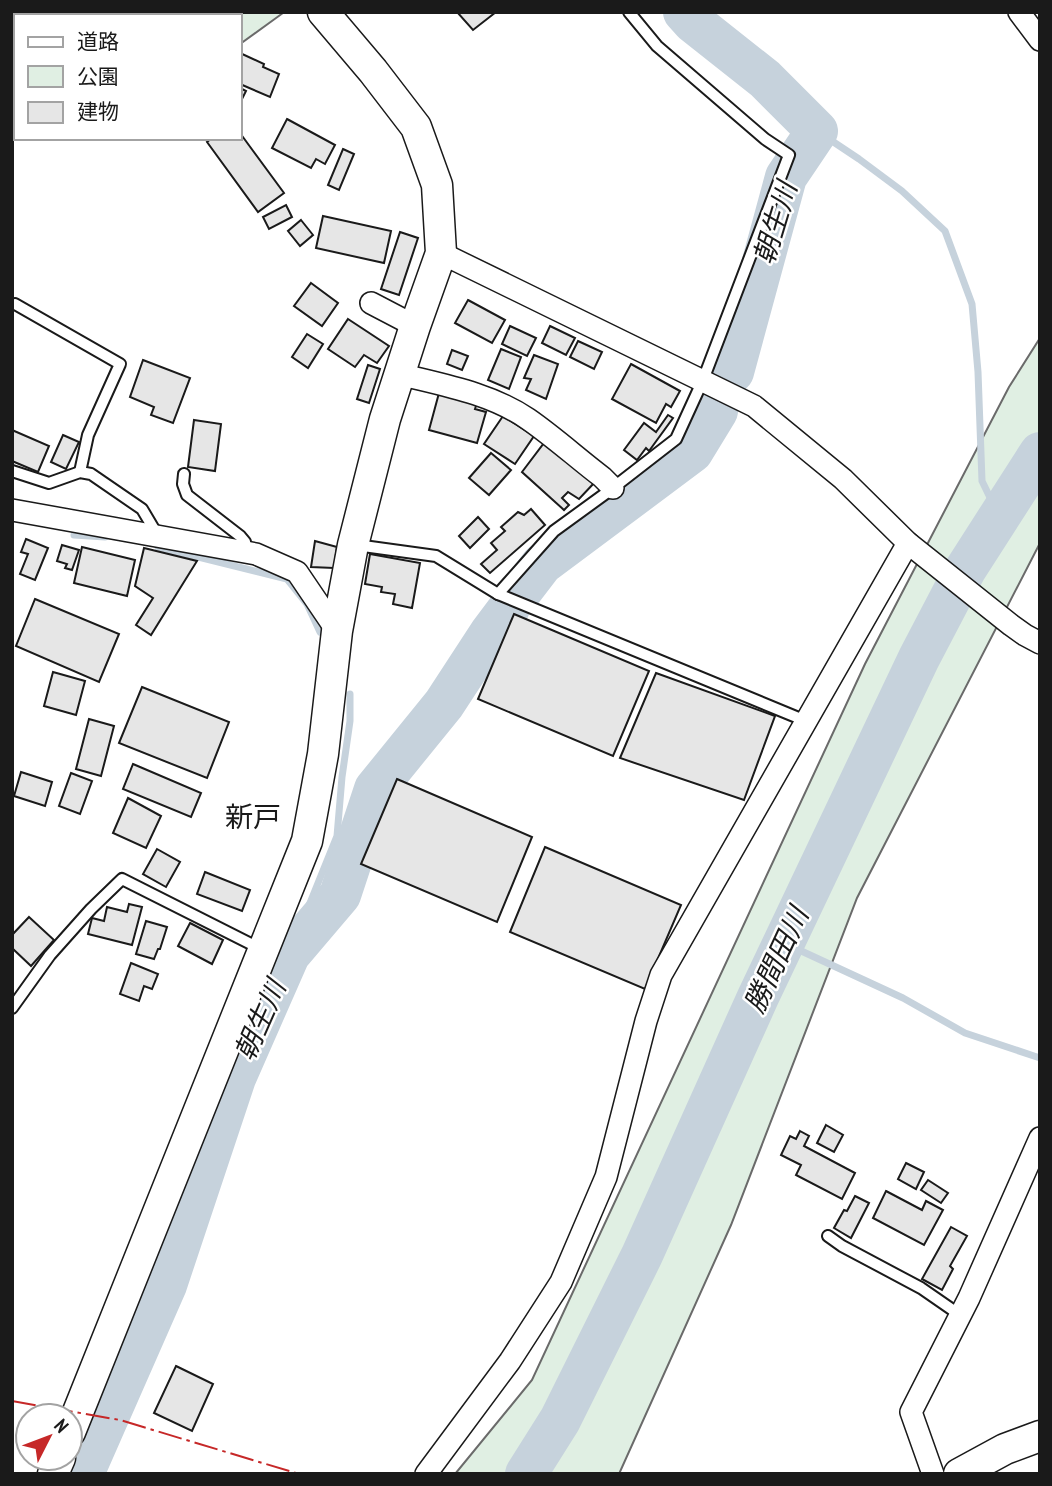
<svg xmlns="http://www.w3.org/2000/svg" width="1052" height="1486" font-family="'PT Sans Narrow','Noto Sans JP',sans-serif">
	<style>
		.green { fill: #e0efe3; stroke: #6a6a6a; stroke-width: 2 }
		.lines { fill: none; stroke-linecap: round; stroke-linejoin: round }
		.stream { stroke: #c6d2dc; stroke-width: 7 }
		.river { stroke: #c6d2dc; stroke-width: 42 }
		.building { fill: #e6e6e6; stroke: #1a1a1a; stroke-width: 2 }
		.lane-casing { stroke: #1a1a1a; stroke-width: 14 }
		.street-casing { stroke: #1a1a1a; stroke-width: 24 }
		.secondary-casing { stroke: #1a1a1a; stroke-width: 33 }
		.lane { stroke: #fff; stroke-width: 10 }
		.street { stroke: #fff; stroke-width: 21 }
		.secondary { stroke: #fff; stroke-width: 30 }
		.power { stroke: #c62828; stroke-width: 2; stroke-dasharray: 24 5 3.5 5; stroke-linecap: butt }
		.labels { text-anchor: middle; stroke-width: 5; stroke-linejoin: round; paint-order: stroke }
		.water-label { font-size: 28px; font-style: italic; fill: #1a1a1a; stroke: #fff }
		.neighbourhood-label { font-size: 28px; fill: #1a1a1a; stroke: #fff }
	</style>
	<rect width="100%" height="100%" fill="#fff"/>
	<g class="green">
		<polygon points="95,12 282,12 283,13 240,44 240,16 98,16"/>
		<polygon points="1040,338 1040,543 857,898 731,1225 619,1474 455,1474 532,1380 865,664 1009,387"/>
	</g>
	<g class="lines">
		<g class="stream">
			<polyline points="817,131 859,159 902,191 945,231 972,304 978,372 982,481 999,516"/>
			<polyline points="74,535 105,537"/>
			<polyline points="158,547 287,579 307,604 320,632"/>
			<polyline points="784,943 903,998 965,1033 1040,1058"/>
			<polyline points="289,955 337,836 342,777 350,721 350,694"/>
		</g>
		<g class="river">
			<polyline points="684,12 693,22 765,79 817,131 786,177 733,372"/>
			<polyline points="519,594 542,564 692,452 717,411"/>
			<polyline points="83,1474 166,1285 235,1078 289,955 340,895 375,789 444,704 491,632 509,608"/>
			<polyline points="526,1474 560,1420 642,1255 758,997 919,658 965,570 1040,453"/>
		</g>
	</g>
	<g class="building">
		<polygon points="162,12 201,12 197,16 166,16"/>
		<polygon points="457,12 496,12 473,30"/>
		<polygon points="240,53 264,64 263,67 279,74 270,97 240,84"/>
		<polygon points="240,88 246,91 240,103"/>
		<polygon points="287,119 335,145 325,164 316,159 311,168 272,148"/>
		<polygon points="240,133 284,193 258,212 207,142 212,138 240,138"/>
		<polygon points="343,149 354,154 339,190 328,185"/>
		<polygon points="286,205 292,217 269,229 263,217"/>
		<polygon points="323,216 391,231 384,263 316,248"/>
		<polygon points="301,220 313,235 300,246 288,231"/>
		<polygon points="400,232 418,238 399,295 381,289"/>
		<polygon points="311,283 338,303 322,326 294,306"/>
		<polygon points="468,300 505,320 492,343 455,323"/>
		<polygon points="348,319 389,346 377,363 364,355 355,367 328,349"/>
		<polygon points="510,326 536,338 527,356 502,344"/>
		<polygon points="550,326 575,338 566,355 542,343"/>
		<polygon points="307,334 323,344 308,368 292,357"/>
		<polygon points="578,341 602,352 594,369 570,357"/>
		<polygon points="501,349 521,357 509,389 488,380"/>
		<polygon points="452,350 468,356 462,370 447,364"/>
		<polygon points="534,355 558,364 546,399 526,390 531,379 524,378"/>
		<polygon points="143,360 190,378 173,423 151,415 154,407 130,397"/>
		<polygon points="631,364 680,391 671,407 666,404 656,423 612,399"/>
		<polygon points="368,365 380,369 369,403 357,399"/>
		<polygon points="439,393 477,403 475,409 486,412 477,443 429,430"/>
		<polygon points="668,415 673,418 649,451 646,448 637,460 624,450 644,423 656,432"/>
		<polygon points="503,416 534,436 515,464 484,444"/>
		<polygon points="194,420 221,424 215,471 188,467"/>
		<polygon points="12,430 49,446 38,472 12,461"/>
		<polygon points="63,435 79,442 66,469 51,462"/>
		<polygon points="544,443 595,482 579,499 568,492 562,498 569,505 564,510 522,472"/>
		<polygon points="491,453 511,470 489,495 469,478"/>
		<polygon points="531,509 545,525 490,573 481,564 497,550 491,543 505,531 501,527 518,512 524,515"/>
		<polygon points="478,517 489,529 470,548 459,536"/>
		<polygon points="26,539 48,548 35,580 20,574 28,554 21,552"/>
		<polygon points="315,541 337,547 334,568 311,567"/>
		<polygon points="62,545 79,550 72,570 65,568 67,564 57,561"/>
		<polygon points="82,547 135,560 127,596 74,583"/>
		<polygon points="144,548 197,561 151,635 136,625 153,598 135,586"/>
		<polygon points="370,554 420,563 412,608 393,604 395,594 381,592 382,587 365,584"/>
		<polygon points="35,599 119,634 99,682 16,646"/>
		<polygon points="514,614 649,671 613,756 478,699"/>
		<polygon points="53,672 85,681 76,715 44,706"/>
		<polygon points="656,673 775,716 744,800 620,758"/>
		<polygon points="142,687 229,722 207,778 119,743"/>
		<polygon points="89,719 114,726 101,776 76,769"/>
		<polygon points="133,764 201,793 191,817 123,789"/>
		<polygon points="21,772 52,782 45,806 14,796"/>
		<polygon points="71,773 92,781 80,814 59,806"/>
		<polygon points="397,779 532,837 497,922 361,864"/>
		<polygon points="128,798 161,816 146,848 113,833"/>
		<polygon points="545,847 681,905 645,989 510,932"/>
		<polygon points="157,849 180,862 166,887 143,874"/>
		<polygon points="205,872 250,890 242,911 197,894"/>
		<polygon points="129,904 142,907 132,945 88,934 92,918 104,921 107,907 127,912"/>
		<polygon points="29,917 54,940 31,966 12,948 12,935"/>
		<polygon points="146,921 167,927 160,949 158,949 154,959 136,954"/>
		<polygon points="190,923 223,940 212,964 178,946"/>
		<polygon points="131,963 158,974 152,989 144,986 139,1001 120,994"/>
		<polygon points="826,1125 843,1135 834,1152 817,1143"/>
		<polygon points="800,1131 809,1136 804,1146 855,1173 842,1199 796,1175 801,1165 781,1155 790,1136 796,1139"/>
		<polygon points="906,1163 924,1172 916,1189 898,1179"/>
		<polygon points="928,1180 948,1193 941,1203 921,1190"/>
		<polygon points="886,1191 922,1210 926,1201 943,1210 924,1245 873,1218"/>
		<polygon points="855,1196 869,1203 851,1238 834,1228 844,1210 847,1211"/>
		<polygon points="951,1227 967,1236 950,1266 953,1269 942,1290 922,1279"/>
		<polygon points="176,1366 213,1384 192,1431 154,1413"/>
	</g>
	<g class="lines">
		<g class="lane-casing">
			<g id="lane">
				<polyline points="15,304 120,364 88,435 80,472"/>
				<polyline points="12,471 49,483 80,472 91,474 142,509 158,536"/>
				<polyline points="184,474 183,484 187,495 240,536 245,542 247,553"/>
				<polyline points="356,545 436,556 498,594 554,531 609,491 676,439 703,380 789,155 765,139 657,46 629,12"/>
				<polyline points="498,594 806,721"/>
				<polyline points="12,1008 50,955 91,909 122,879 261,949"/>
				<polyline points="828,1236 842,1246 921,1288 960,1315"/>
			</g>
		</g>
		<g class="street-casing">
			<g id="street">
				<polyline points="1019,12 1040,40"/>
				<polyline points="441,253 754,406 843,479 908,543 1011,625 1025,635 1040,643"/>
				<polyline points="371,303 415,326"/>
				<path d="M 399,374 C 443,385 490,393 528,419 C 554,437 577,458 602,477 L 613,488"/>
				<polyline points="12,510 256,554 297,572 337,631"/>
				<polyline points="426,1474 510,1361 561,1282 606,1177 646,1021 661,975 908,543"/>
				<polyline points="933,1474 911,1412 969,1298 1040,1138"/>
			</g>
		</g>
		<g class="secondary-casing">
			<g id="secondary">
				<polyline points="70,1432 307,841 323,754 337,631 353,545 385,419 415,326 441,253 437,185 416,127 373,71 323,12"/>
				<polyline points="53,1474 60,1458"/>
				<polyline points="959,1474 1005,1449 1040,1436"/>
			</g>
		</g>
		<use href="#lane" class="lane"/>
		<use href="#street" class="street"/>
		<use href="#secondary" class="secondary"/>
		<polyline class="power" points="12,1401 120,1420 299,1474"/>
	</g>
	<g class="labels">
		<g class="water-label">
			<text transform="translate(775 223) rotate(-73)" y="10">朝生川</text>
			<text transform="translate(776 960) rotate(-65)" y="10">勝間田川</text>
			<text transform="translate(260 1020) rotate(-66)" y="10">朝生川</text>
		</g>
		<g class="neighbourhood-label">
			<text x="253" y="827">新戸</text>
		</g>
	</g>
	<rect width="1052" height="1486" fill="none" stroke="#1a1a1a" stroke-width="28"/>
	<rect x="14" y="14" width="228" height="126" fill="#ffffff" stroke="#a3a3a3" stroke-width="2"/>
	<rect x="28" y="37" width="35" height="10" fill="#ffffff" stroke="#a3a3a3" stroke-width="2"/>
	<text x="77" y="49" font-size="21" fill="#1a1a1a">道路</text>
	<rect x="28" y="66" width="35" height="21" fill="#e0efe3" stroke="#a3a3a3" stroke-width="2"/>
	<text x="77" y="84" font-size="21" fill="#1a1a1a">公園</text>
	<rect x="28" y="102" width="35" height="21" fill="#e6e6e6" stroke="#a3a3a3" stroke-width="2"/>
	<text x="77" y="119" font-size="21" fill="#1a1a1a">建物</text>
	<g transform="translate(49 1437) rotate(48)"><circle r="33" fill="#ffffff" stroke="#a3a3a3" stroke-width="2"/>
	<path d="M0-5L12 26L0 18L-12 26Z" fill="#c62828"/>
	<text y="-10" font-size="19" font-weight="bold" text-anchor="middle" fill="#1a1a1a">N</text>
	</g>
</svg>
